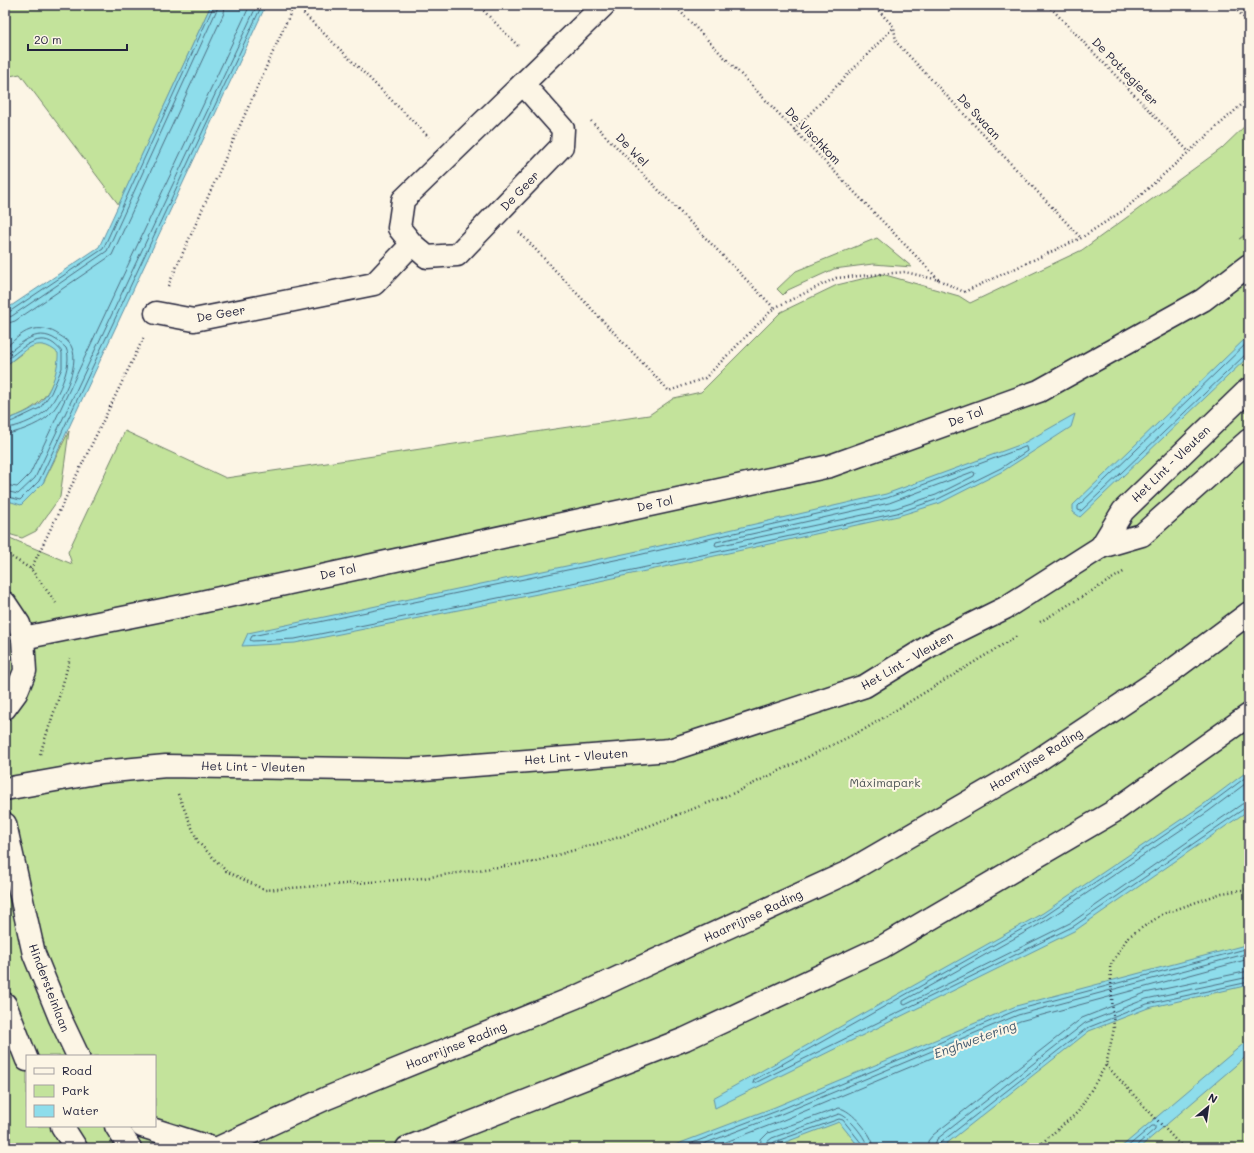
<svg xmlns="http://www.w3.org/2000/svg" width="1254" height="1153" font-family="Mali,sans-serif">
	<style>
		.green { fill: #c3e39b; stroke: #72826b; fill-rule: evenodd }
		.water { fill: #8eddeb; stroke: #6392a5 }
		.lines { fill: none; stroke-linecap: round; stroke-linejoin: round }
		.shore { stroke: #4d6d81; stroke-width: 1 }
		.minor-casing { stroke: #22223b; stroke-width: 25 }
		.major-casing { stroke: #22223b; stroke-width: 25 }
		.path { stroke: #22223b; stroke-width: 2.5; stroke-dasharray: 1 3; stroke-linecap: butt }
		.minor { stroke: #fcf5e5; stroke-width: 22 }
		.major { stroke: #fcf5e5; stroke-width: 22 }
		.labels { text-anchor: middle; stroke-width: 4; stroke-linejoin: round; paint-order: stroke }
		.street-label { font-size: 12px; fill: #22223b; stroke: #fcf5e5 }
		.park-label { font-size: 12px; fill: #4a5253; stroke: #fcf5e5 }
		.water-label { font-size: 13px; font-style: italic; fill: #425a70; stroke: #fcf5e5 }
	</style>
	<rect width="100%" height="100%" fill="#fcf5e5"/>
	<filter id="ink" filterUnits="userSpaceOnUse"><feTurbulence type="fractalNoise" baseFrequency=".025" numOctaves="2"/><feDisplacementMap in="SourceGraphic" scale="8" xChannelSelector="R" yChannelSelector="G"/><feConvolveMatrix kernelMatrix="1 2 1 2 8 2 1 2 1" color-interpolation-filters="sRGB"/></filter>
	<g filter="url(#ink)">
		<g class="green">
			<polygon points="5,5 211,5 119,205 20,74 5,77"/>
			<path d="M 1249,122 L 1249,231 L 1239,239 L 1249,234 L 1249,1148 L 5,1148 L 5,536 L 72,564 L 68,552 L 125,431 L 226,478 L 649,415 L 674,398 L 701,392 L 781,312 L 837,285 L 882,274 L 959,296 L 970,303 L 1082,250 L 1221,149 ZM 27,1056 L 155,1056 L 155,1126 L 27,1126 Z"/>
			<polygon points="877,238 912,267 873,264 834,269 788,290 783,295 777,289 796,271"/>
			<path d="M 34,344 C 46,344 50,346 59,353 C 56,391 41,409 5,420 L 5,366 Z"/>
			<polygon points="69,431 60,497 36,531 22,538 5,533 5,500 21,504 43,483"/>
		</g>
		<g class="water">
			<path d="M 211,5 L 266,5 L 43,483 L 21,505 L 5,500 L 5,420 C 15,417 28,412 36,406 C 50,397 59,369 58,353 C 36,334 24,352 5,366 L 5,310 L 99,247 Z"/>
			<polygon points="1249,335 1249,356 1080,517 1073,512 1073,505"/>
			<polygon points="1075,414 1071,427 1003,471 940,503 898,516 572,587 295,643 242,646 248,633 633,552 886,494 1022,444"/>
			<polygon points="1249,770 1249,810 1076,930 715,1108 713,1098 1043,913 1204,804"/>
			<polygon points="1249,944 1249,985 1148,1008 1089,1031 941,1148 860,1148 839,1122 770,1148 667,1148 775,1107 1016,1006"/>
			<polygon points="1249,1039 1249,1054 1139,1148 1120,1148"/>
		</g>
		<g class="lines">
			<g class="shore">
				<polyline points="5,313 9,312 103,249 214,5"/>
				<polyline points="5,318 12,316 107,251 219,5"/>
				<polyline points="5,324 15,321 112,255 224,13 225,5"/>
				<polyline points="1249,341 1078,506 1078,510 1081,511 1245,355 1249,354"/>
				<path d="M 5,348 C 12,342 21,333 30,330 C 39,327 51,329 59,335 C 64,338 70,342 72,348 C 80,366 61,405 47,417 C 39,424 15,434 5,434"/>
				<path d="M 5,355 C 27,339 41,323 66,348 C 74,364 56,403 43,413 C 34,420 16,428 5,428"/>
				<path d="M 5,361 C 18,352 37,331 54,344 C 57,347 61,349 62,353 L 62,368 L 51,393 L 40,408 L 13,421 L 5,423"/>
				<polygon points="1026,447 1027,451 1001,468 938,499 897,513 572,583 295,639 252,641 250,640 252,636 634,556 887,498"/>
				<polygon points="973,472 975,473 974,476 936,495 896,508 717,546 715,545 716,542 889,503"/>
				<polyline points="5,485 17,487 30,474 250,5"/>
				<polyline points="5,491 18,494 35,478 257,5"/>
				<polyline points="5,496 20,500 39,481 262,5"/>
				<polyline points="1249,775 1206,807 1045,916 754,1080 753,1083 755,1083 1074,926 1245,808 1249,807"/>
				<polyline points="1249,781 1209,811 1047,920 903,1001 903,1004 905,1005 1072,922 1242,804 1249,802"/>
				<polyline points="679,1148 777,1111 1017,1010 1249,948"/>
				<polyline points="693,1148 779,1115 1018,1015 1249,953"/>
				<polyline points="710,1148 781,1121 1020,1021 1249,959"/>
				<path d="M 760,1148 L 761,1140 L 768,1133 L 839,1108 C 851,1109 874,1136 874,1148"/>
				<path d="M 766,1148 L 767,1142 L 772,1138 L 839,1114 C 848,1115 867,1139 868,1148"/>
				<polyline points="771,1148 774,1142 839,1119 843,1120 862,1144 863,1148"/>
				<polyline points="928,1148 928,1141 933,1135 1082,1018 1145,993 1249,971"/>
				<polyline points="934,1148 937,1139 1085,1023 1146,999 1249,977"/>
				<polyline points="939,1148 940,1143 1087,1028 1147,1004 1249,982"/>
				<polyline points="1126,1148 1152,1126 1155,1126 1155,1129 1138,1144 1137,1148"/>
			</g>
			<g class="minor-casing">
				<g id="minor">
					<polyline points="412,244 427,257 457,255 562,146 563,129 523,84"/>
					<polyline points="156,313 194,320 374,284 412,244 399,228 403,200 604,5"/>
					<polyline points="1101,547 1123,511 1249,389"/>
					<polyline points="5,603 19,624 23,638 25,671 16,693 5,708"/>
					<polyline points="23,638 192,604 830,466 1039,391 1203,300 1249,265"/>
					<polyline points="5,789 101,772 166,766 410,770 670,750 865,686 936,642 1005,608 1101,547 1142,535 1249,440"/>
					<polyline points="5,824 34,954 60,1018 78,1056"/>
					<polyline points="5,1004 27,1060"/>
					<polyline points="62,1126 76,1148"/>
					<polyline points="116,1126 130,1148"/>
				</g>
			</g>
			<g class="major-casing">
				<g id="major">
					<polyline points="142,1126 212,1148"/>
					<polyline points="218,1148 327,1098 576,997 846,873 1025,769 1166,675 1249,613"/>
					<polyline points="407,1148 685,1039 882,947 1113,812 1249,715"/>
				</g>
			</g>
			<g class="path">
				<polyline points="295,5 429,137"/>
				<polyline points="478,5 519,47"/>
				<polyline points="674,5 939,280"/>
				<polyline points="873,5 894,27 896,42 1081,238"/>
				<polyline points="1048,5 1189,152"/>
				<polyline points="1232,5 1249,23"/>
				<polyline points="591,121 774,308"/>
				<polyline points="794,130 894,27"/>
				<polyline points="519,232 669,391 705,378 774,308 836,278 905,272 939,280 964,292 1081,238 1124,210 1249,98"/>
				<polyline points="168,286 294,5"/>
				<polyline points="5,553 31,569 56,603"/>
				<polyline points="31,569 144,337"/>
				<polyline points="1040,622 1125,571"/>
				<polyline points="40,754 60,694 70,658"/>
				<polyline points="178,794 198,842 226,871 265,890 423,878 533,862 620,837 734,793 865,729 1017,636"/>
				<polyline points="1106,1065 1183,1148"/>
				<polyline points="1036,1148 1078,1112 1106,1065 1114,1029 1110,966 1128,937 1163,914 1222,893 1249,889"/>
			</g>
			<use href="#minor" class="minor"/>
			<use href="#major" class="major"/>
		</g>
	</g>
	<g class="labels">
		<g class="street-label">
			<text transform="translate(1125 72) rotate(46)" y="4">De Pottegieter</text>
			<text transform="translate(979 117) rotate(47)" y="4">De Swaan</text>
			<text transform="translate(813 136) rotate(46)" y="4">De Vischkom</text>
			<text transform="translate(632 150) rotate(46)" y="4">De Wel</text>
			<text transform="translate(520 191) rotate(-46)" y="4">De Geer</text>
			<text transform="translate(221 314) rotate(-10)" y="4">De Geer</text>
			<text transform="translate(966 417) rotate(-20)" y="4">De Tol</text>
			<text transform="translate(1171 464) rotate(-44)" y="4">Het Lint - Vleuten</text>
			<text transform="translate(655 504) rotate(-12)" y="4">De Tol</text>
			<text transform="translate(338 572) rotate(-12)" y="4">De Tol</text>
			<text transform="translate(907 661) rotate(-30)" y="4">Het Lint - Vleuten</text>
			<text transform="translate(576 757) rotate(-4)" y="4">Het Lint - Vleuten</text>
			<text transform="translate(1036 760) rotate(-32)" y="4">Haarrijnse Rading</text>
			<text transform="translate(253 767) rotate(1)" y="4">Het Lint - Vleuten</text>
			<text transform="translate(753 916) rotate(-25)" y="4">Haarrijnse Rading</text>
			<text transform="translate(49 988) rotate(69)" y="4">Hindersteinlaan</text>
			<text transform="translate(456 1046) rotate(-22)" y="4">Haarrijnse Rading</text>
		</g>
		<g class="park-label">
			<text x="885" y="787">Máximapark</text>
		</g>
		<g class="water-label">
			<text transform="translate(975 1039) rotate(-20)" y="5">Enghwetering</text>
		</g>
	</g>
	<rect width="1254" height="1153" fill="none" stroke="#fcf5e5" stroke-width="20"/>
	<rect x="10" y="10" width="1234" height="1133" fill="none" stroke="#22223b" stroke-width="1.5" filter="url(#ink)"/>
	<rect x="26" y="1055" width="130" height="72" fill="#fcf5e5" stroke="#a5a1a1"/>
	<rect x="34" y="1068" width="20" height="6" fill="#fcf5e5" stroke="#a5a1a1"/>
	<text x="62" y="1075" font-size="12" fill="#22223b">Road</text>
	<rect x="34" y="1085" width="20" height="12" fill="#c3e39b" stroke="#a5a1a1"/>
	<text x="62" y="1095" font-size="12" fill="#22223b">Park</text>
	<rect x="34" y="1105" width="20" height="12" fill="#8eddeb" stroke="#a5a1a1"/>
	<text x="62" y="1115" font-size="12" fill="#22223b">Water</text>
	<g transform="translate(1208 1107) rotate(29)" stroke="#fcf5e5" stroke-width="3" paint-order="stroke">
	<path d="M0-3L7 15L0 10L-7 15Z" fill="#22223b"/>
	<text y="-6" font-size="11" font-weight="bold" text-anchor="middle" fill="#22223b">N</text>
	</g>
	<path d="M28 44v6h99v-6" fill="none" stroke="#22223b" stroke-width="2"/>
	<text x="34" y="44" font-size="12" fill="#22223b" stroke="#fcf5e5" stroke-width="3" paint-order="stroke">20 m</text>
</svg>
